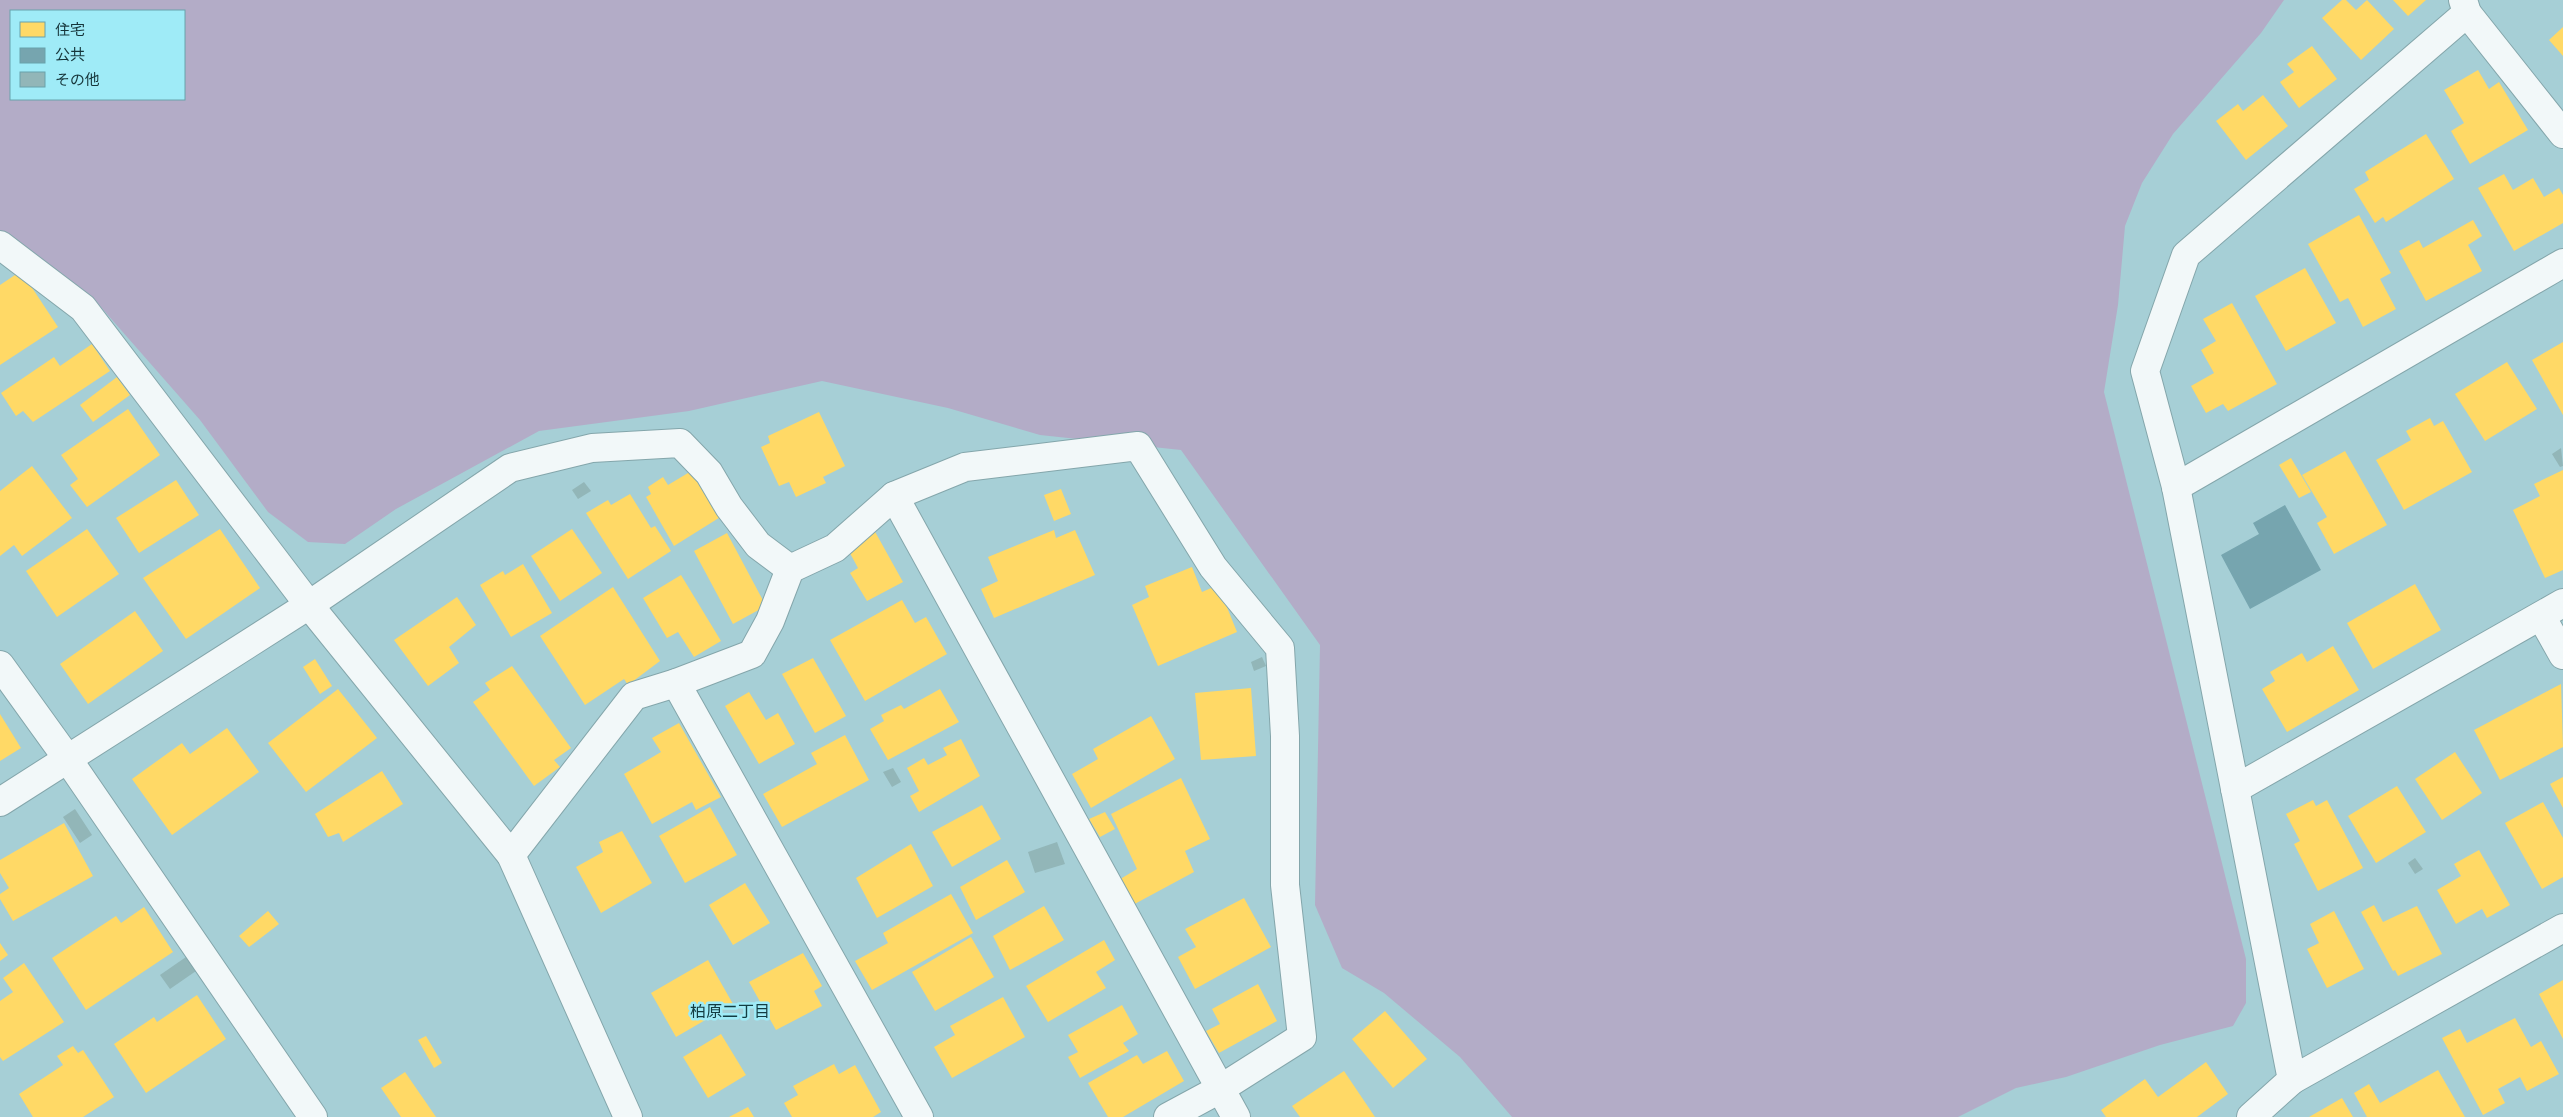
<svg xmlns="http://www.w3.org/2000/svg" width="2563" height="1117" font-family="'Varela Round','Noto Sans JP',sans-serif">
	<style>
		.green { fill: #b3acc7; fill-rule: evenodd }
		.homes { fill: #ffd966 }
		.public { fill: #76a5af }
		.building { fill: #92b6b8 }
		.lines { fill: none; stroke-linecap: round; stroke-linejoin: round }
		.street-casing { stroke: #84a6ab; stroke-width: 30 }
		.street { stroke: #f2f8f9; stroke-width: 28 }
		.labels { text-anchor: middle; stroke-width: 5; stroke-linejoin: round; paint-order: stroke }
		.neighbourhood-label { font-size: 16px; fill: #133c42; stroke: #9febf7 }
	</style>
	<rect width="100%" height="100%" fill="#a6cfd6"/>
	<path class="green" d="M 0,0 L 2284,0 L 2261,33 L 2173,134 L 2142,183 L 2125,226 L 2118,305 L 2104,392 L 2246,959 L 2246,1003 L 2233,1026 L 2160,1045 L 2066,1077 L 2016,1088 L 1958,1117 L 1512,1117 L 1460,1057 L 1384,993 L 1342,968 L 1315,905 L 1320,645 L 1181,450 L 1040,435 L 948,408 L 822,381 L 689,411 L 539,431 L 396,509 L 345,544 L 308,542 L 268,512 L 200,420 L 92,297 L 0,236 ZM 11,11 L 184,11 L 184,99 L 11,99 Z"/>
	<g class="homes">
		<polygon points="2342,0 2346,0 2356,10 2367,0 2394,29 2361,60 2322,18"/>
		<polygon points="2393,0 2426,0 2408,16"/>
		<polygon points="2563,27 2563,56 2549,40"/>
		<polygon points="2312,46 2337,79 2299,108 2280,82 2294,72 2287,64"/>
		<polygon points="2478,70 2489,89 2499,82 2528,130 2470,164 2451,131 2464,123 2444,90"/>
		<polygon points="2263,95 2288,126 2246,160 2216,121 2238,104 2243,111"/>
		<polygon points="2426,134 2454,179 2386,222 2383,217 2375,223 2354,189 2369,180 2365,172"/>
		<polygon points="2504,174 2513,190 2533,178 2544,197 2559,188 2563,195 2563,223 2514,251 2478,188"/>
		<polygon points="2359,215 2391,273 2380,279 2396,309 2363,327 2348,298 2340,302 2308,244"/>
		<polygon points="2473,220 2482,236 2468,245 2482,271 2426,301 2399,251 2419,240 2423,248"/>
		<polygon points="2305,268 2336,323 2286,351 2255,296"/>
		<polygon points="21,271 58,327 0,365 0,285"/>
		<polygon points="2232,303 2277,384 2228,411 2223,404 2206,413 2191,386 2214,373 2201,350 2216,341 2203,319"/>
		<polygon points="2563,342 2563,415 2532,360"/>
		<polygon points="92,344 110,371 33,422 23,411 16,416 1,393 54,357 60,366"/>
		<polygon points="2507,362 2537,409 2485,441 2455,394"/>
		<polygon points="117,377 130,395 93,422 80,405"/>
		<polygon points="128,409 160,455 87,507 70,485 78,479 61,455"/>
		<polygon points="819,412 845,466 823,477 826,483 796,497 789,482 779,486 761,447 770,443 768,436"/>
		<polygon points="2430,418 2434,426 2443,421 2472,472 2404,510 2376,460 2411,440 2406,431"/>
		<polygon points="2345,451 2387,525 2334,554 2317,523 2327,517 2302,475"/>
		<polygon points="2291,458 2311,492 2299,498 2279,465"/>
		<polygon points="32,466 72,518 22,556 14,545 0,556 0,491"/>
		<polygon points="693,470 722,516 674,546 646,497 651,494 648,487 663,477 668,485"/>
		<polygon points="2563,470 2563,570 2545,578 2513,510 2540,496 2534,484"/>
		<polygon points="176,480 199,515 139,553 116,518"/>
		<polygon points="1061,489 1071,514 1054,521 1044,495"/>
		<polygon points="630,494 651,528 655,526 671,551 628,579 586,513 608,500 611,505"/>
		<polygon points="873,528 903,582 867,601 850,573 858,568 845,544"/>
		<polygon points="87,529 119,574 57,617 26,571"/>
		<polygon points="220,529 260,588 186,639 143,578"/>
		<polygon points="572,529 602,573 560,601 531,556"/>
		<polygon points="1054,530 1056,538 1075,530 1095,575 994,618 981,589 998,581 988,557"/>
		<polygon points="727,533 766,606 733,624 694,551"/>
		<polygon points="523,564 552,613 511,637 480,585 503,571 505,575"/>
		<polygon points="1192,567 1202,592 1218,585 1237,632 1158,666 1132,605 1149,597 1145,586"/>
		<polygon points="681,575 721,641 694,657 678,632 667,638 643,598"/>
		<polygon points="2415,584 2441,630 2373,669 2347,623"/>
		<polygon points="613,587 660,661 628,685 624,679 585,705 540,636"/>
		<polygon points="457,597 476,625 449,647 459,663 428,686 394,640"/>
		<polygon points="902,600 915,623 926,617 947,654 865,701 830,640"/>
		<polygon points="135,611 163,651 88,704 60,664"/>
		<polygon points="2333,646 2359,690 2287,732 2262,689 2275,681 2270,672 2302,653 2307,662"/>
		<polygon points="813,658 846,716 815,733 782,674"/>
		<polygon points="315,659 332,686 320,694 303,667"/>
		<polygon points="512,666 571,748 554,760 560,767 534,786 473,702 490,690 485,683"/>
		<polygon points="2561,684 2563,747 2500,780 2474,730"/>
		<polygon points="1251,688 1256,756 1201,760 1195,693"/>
		<polygon points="338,689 377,738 306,792 268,743"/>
		<polygon points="940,689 959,722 888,760 870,729 884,721 881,715 901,705 904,709"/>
		<polygon points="749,692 766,720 778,713 795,744 759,764 725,706"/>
		<polygon points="0,714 21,748 0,761"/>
		<polygon points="1151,716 1175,759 1091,808 1072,774 1098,759 1093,749"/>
		<polygon points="679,723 721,797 696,810 692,802 652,824 624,774 661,752 652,738"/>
		<polygon points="227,728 259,772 172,835 132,779 182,743 190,754"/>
		<polygon points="845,735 869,780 782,827 763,794 817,764 811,753"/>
		<polygon points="961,739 980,776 919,812 910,796 919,791 907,768 924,758 928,765 947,755 943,748"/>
		<polygon points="2455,752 2482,793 2442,820 2415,779"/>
		<polygon points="382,771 403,804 343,842 339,833 328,837 315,814"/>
		<polygon points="2563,777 2563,808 2550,784"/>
		<polygon points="1181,778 1210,839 1185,851 1194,872 1129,907 1117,881 1137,869 1111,814"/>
		<polygon points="2397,786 2426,832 2376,863 2348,816"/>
		<polygon points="2313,800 2316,806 2327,800 2363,868 2318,891 2294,844 2300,841 2286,814"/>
		<polygon points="2543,802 2563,838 2563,877 2542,889 2505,823"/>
		<polygon points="982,805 1001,839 952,867 932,832"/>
		<polygon points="710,807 737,855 685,883 659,836"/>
		<polygon points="1105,812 1115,829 1100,837 1089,819"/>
		<polygon points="64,823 93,876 13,921 0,899 0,894 9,888 0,873 0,860"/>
		<polygon points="622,831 652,883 601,913 576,867 603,852 599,842"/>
		<polygon points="911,844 933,886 877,918 856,878"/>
		<polygon points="2479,850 2510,905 2487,918 2482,909 2456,924 2437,890 2461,876 2454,864"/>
		<polygon points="1007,860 1025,892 976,920 960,887"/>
		<polygon points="745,883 770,923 733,945 709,905"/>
		<polygon points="951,894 973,933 872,990 855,961 888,943 883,933"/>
		<polygon points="1244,898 1271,947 1195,989 1178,957 1196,947 1185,929"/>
		<polygon points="2374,905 2383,922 2417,906 2442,954 2398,976 2395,970 2393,971 2361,912"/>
		<polygon points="1044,906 1064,940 1010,970 993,936"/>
		<polygon points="144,907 173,952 86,1010 52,958 116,916 121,923"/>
		<polygon points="268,911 279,924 249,947 239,936"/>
		<polygon points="2334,911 2364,969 2327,988 2307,949 2319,943 2310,924"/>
		<polygon points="971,937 994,977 935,1011 912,972"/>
		<polygon points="1104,940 1115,960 1096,972 1106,988 1048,1022 1026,986"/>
		<polygon points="0,943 8,955 0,961"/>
		<polygon points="803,953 822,986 814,991 822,1006 776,1030 749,982"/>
		<polygon points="708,960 733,1004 676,1037 651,993"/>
		<polygon points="24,963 64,1022 3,1061 0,1057 0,1001 13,992 3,978"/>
		<polygon points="2563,980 2563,1039 2539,994"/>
		<polygon points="1258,984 1277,1021 1219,1053 1206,1031 1220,1024 1212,1009"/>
		<polygon points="197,995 226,1039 146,1093 114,1044 154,1017 157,1022"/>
		<polygon points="1003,997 1025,1037 952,1078 934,1047 955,1035 950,1026"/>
		<polygon points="1122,1005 1138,1034 1123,1043 1129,1051 1080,1078 1068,1057 1078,1052 1068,1035"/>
		<polygon points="1385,1011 1427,1059 1393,1088 1352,1039"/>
		<polygon points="2515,1018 2531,1047 2541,1041 2559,1074 2527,1091 2520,1077 2498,1089 2505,1103 2483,1115 2442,1038 2460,1029 2467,1043"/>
		<polygon points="721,1034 746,1075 708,1098 683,1057"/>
		<polygon points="426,1036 442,1063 434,1068 418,1040"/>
		<polygon points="73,1046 78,1053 83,1050 114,1097 83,1117 33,1117 19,1094 63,1065 57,1056"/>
		<polygon points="1167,1051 1184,1081 1123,1117 1108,1117 1088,1083 1137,1055 1143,1064"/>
		<polygon points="2206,1062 2228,1094 2197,1117 2106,1117 2101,1110 2145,1079 2158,1097"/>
		<polygon points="834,1064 839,1074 855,1065 881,1112 873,1117 792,1117 784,1103 798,1095 793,1086"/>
		<polygon points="2438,1070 2465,1117 2367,1117 2354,1093 2369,1084 2380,1103"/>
		<polygon points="1344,1071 1375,1117 1300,1117 1292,1106"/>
		<polygon points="405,1072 436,1117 401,1117 381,1088"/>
		<polygon points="2342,1098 2353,1117 2309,1117"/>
		<polygon points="748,1107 754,1117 729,1117"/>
	</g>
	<polygon class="public" points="2285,505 2321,570 2250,609 2221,555 2259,534 2253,523"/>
	<g class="building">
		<polygon points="2561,448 2563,466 2560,467 2552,454"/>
		<polygon points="584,482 591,491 578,499 572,490"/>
		<polygon points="1262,657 1266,666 1254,671 1251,662"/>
		<polygon points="893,768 901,782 892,787 883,772"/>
		<polygon points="75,809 92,835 80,843 63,817"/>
		<polygon points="1057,842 1065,864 1035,873 1028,852"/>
		<polygon points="2415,858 2423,869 2415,874 2408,863"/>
		<polygon points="186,957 196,971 170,989 160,975"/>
	</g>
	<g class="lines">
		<g class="street-casing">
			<g id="street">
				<polyline points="2463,0 2467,13 2563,134"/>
				<polyline points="0,245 83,308 309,605 511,855 628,1117"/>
				<polyline points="2176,487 2563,263"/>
				<polyline points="894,496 1236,1117"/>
				<polyline points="2541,616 2563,655"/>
				<polyline points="0,665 67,758 313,1117"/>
				<polyline points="676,683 752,654 770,621 790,569 835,548 894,496 965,467 1138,446 1213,567 1280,648 1285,736 1285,885 1302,1037 1220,1089 1168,1117"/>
				<polyline points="2235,789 2563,603"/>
				<polyline points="0,802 309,605 510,468 592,448 680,443 709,473 729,507 758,545 790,569"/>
				<polyline points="511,855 634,696 676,683 919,1117"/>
				<polyline points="2292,1080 2563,928"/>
				<polyline points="2251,1117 2292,1080 2176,487 2145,371 2186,255 2467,13"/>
			</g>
		</g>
		<use href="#street" class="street"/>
	</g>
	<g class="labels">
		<g class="neighbourhood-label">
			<text x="730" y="1017">柏原二丁目</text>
		</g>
	</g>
	<rect x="10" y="10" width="175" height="90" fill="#9febf7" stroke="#68a2ab"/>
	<rect x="20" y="22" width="25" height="15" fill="#ffd966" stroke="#68a2ab"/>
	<text x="55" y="35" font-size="15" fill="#16353a">住宅</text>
	<rect x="20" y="48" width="25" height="15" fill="#76a5af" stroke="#68a2ab"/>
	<text x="55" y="60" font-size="15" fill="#16353a">公共</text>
	<rect x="20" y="72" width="25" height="15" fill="#92b6b8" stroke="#68a2ab"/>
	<text x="55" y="85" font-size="15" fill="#16353a">その他</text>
</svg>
